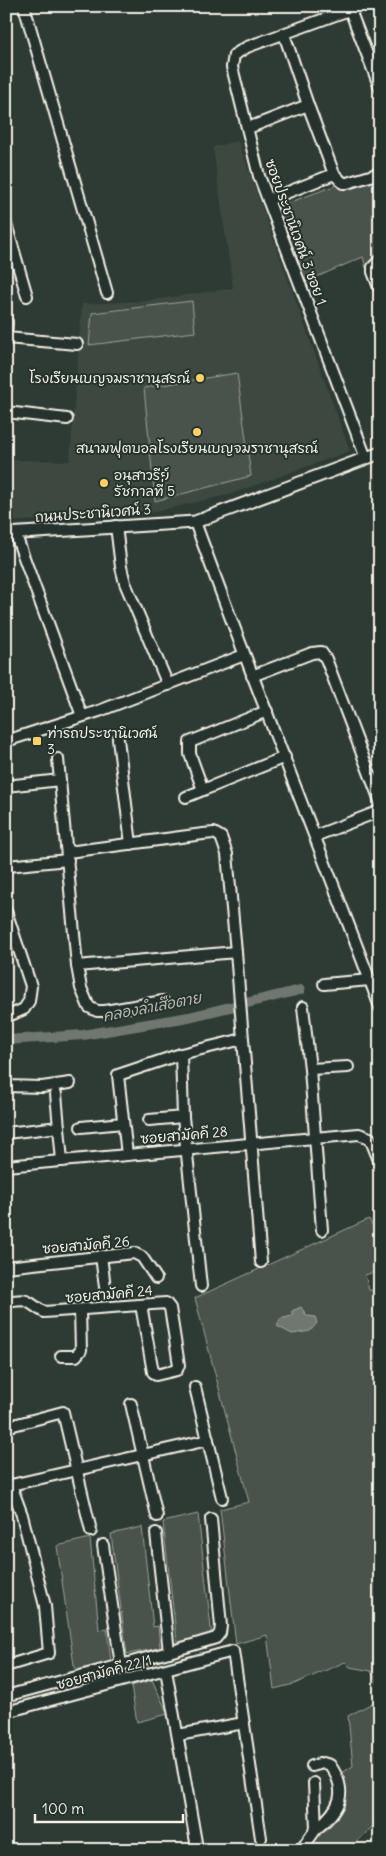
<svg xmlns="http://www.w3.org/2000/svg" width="386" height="1856" font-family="Delius,'Playpen Sans Thai',sans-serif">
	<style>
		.built { fill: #3c4841 }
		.green { fill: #48524c; stroke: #9ea29a }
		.water { fill: #6f7770; stroke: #a4a8a0 }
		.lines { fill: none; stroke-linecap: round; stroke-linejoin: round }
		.canal { stroke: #6f7770; stroke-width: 10 }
		.minor-casing { stroke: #f4f1e8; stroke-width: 14 }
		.tertiary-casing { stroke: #f4f1e8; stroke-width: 15 }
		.minor { stroke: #26332d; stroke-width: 10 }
		.tertiary { stroke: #26332d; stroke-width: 11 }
		.poi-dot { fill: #ffd166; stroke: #26332d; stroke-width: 2 }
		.labels { text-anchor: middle; stroke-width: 4; stroke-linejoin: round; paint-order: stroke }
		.street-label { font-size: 14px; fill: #f4f1e8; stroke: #26332d }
		.poi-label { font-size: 14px; fill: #f4f1e8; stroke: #26332d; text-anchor: start }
		.water-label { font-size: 15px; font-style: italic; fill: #b8bab2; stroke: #26332d }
	</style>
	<rect width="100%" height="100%" fill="#2e3b34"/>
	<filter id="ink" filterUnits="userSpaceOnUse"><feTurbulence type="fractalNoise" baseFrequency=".02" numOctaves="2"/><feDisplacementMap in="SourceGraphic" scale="10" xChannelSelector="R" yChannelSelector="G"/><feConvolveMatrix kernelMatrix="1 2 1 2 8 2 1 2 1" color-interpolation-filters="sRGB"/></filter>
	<g filter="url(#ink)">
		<polygon class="built" points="238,141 350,451 231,494 150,513 6,522 6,460 70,461 82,304 147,301 233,288 213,147"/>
		<g class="green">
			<polygon points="380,169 380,263 366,268 363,257 305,282 277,207"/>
			<polygon points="192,301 195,332 89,345 92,313"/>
			<polygon points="237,373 251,476 155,501 144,388"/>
			<polygon points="369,1219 380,1240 380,1270 365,1275 369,1290 380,1291 380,1370 373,1374 380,1395 380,1595 378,1595 380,1597 380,1688 371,1671 350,1667 345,1662 294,1684 274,1689 267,1635 236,1644 220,1509 249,1502 195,1298"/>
			<polygon points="198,1514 212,1637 177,1642 163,1522"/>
			<polygon points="142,1527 153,1627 158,1626 160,1648 127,1654 111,1534"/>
			<polygon points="90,1538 99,1630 107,1628 111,1661 77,1671 74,1665 57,1546"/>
			<polygon points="152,1680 168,1714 137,1722 131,1686"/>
			<polygon points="380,1699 380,1823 372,1827 348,1850 306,1850 342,1804 342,1773 353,1766 348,1716"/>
		</g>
		<polygon class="water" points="301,1307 307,1316 315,1317 317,1323 310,1331 292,1334 277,1326 280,1319 292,1316 292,1311"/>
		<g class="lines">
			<polyline class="canal" points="6,1040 83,1035 189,1017 300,990"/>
			<g class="minor-casing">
				<g id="minor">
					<polyline points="24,6 107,293"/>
					<polyline points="360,6 247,47 234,55 232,67 259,176 366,458"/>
					<polyline points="350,10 380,88"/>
					<polyline points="284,34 308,105 334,174 343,183 347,183 380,173"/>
					<polyline points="248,128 308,105"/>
					<polyline points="268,200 334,174"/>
					<polyline points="6,224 27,296"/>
					<polyline points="380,260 373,267 373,272 380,290"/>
					<polyline points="6,336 7,322"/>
					<polyline points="6,338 77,344"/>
					<polyline points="6,412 67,419"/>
					<path d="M 195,522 C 254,684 319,845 380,1007"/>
					<polyline points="116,526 121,567 125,583 168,685"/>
					<polyline points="15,533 82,716"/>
					<polyline points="252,676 312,653 321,652 326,659 380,801"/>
					<polyline points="267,711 190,742 190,754 203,790 285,757"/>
					<polyline points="118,739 131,844"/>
					<polyline points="6,741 99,711 244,655"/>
					<polyline points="58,759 77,966 81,988 89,1007 97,1011 105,1011 163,1001"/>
					<polyline points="6,786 60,780"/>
					<polyline points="186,797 203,790"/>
					<polyline points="315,836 380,811"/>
					<polyline points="68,852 203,834 214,833 221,837 227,854 236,952 261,1262"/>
					<polyline points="7,866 68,860"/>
					<polyline points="6,911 31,986 29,1001 24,1009 6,1017"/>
					<polyline points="77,966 236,952"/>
					<polyline points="324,984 370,980"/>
					<polyline points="303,1007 310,1069 322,1230"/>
					<polyline points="181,1054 183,1117 201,1286"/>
					<polyline points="310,1069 348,1067"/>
					<polyline points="6,1086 42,1087 70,1083"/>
					<polyline points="56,1094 62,1161"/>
					<polyline points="149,1120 183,1117"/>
					<polyline points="81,1127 123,1123"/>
					<polyline points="6,1133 59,1127"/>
					<polyline points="127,1155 118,1075 181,1054 243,1039"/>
					<polyline points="6,1166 359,1134 370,1138 380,1163"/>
					<polyline points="101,1256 105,1287"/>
					<polyline points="6,1267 134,1253 142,1257 156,1278"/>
					<path d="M 6,1302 C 31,1298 25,1301 44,1312 L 166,1303 L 170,1308 L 179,1365 L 177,1370 L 156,1375 L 153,1372 L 141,1305"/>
					<polyline points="61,1356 76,1356 81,1350 80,1310"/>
					<polyline points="195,1387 222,1498"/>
					<polyline points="131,1404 157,1516"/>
					<polyline points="6,1427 63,1412 91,1531"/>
					<polyline points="156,1533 169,1652"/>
					<polyline points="103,1545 121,1665"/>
					<polyline points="6,1666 49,1653 45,1606 22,1515 11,1485 208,1440"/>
					<polyline points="166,1670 197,1848"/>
					<polyline points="6,1696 169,1652 216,1638 220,1633 221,1626 211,1519"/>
					<polyline points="6,1712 233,1651 261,1838"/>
					<polyline points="178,1735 244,1723"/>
					<path d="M 312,1766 L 323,1763 L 330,1765 C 349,1792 340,1810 316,1829"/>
					<polyline points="301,1850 316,1829 314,1783"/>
				</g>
			</g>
			<g class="tertiary-casing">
				<polyline id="tertiary" points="6,534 195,522 380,453"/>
			</g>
			<use href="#minor" class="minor"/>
			<use href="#tertiary" class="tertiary"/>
		</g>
	</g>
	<g class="poi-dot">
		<circle cx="200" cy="378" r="5"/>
		<circle cx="197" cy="432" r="5"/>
		<circle cx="104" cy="483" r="5"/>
		<rect x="32" y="736" width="10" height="10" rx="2.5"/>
	</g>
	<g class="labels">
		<g class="street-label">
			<text transform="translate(296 232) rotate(70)" y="5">ซอยประชานิเวศน์ 3 ซอย 1</text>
			<text transform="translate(93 513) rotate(-4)" y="5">ถนนประชานิเวศน์ 3</text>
			<text transform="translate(184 1135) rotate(-5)" y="5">ซอยสามัคคี 28</text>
			<text transform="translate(86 1245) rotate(-5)" y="5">ซอยสามัคคี 26</text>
			<text transform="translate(109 1294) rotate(-5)" y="5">ซอยสามัคคี 24</text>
			<text transform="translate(104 1672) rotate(-15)" y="5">ซอยสามัคคี 22/1</text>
		</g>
		<g class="poi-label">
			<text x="190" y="383" text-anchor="end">โรงเรียนเบญจมราชานุสรณ์</text>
			<text x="197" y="453" text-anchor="middle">สนามฟุตบอลโรงเรียนเบญจมราชานุสรณ์</text>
			<text x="114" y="480">อนุสาวรีย์<tspan x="114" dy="16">รัชกาลที่ 5</tspan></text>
			<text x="47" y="738">ท่ารถประชานิเวศน์<tspan x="47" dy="16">3</tspan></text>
		</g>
		<g class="water-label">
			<text transform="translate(152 1007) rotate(-11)" y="5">คลองลำเสือตาย</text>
		</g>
	</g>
	<rect width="386" height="1856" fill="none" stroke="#26332d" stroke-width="25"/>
	<rect x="12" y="12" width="361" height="1831" fill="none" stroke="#f4f1e8" stroke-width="2" filter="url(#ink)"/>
	<path d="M35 1814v8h148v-8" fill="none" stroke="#f4f1e8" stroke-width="2.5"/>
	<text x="42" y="1814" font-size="15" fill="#f4f1e8" stroke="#26332d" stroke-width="4" paint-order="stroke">100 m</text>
</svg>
